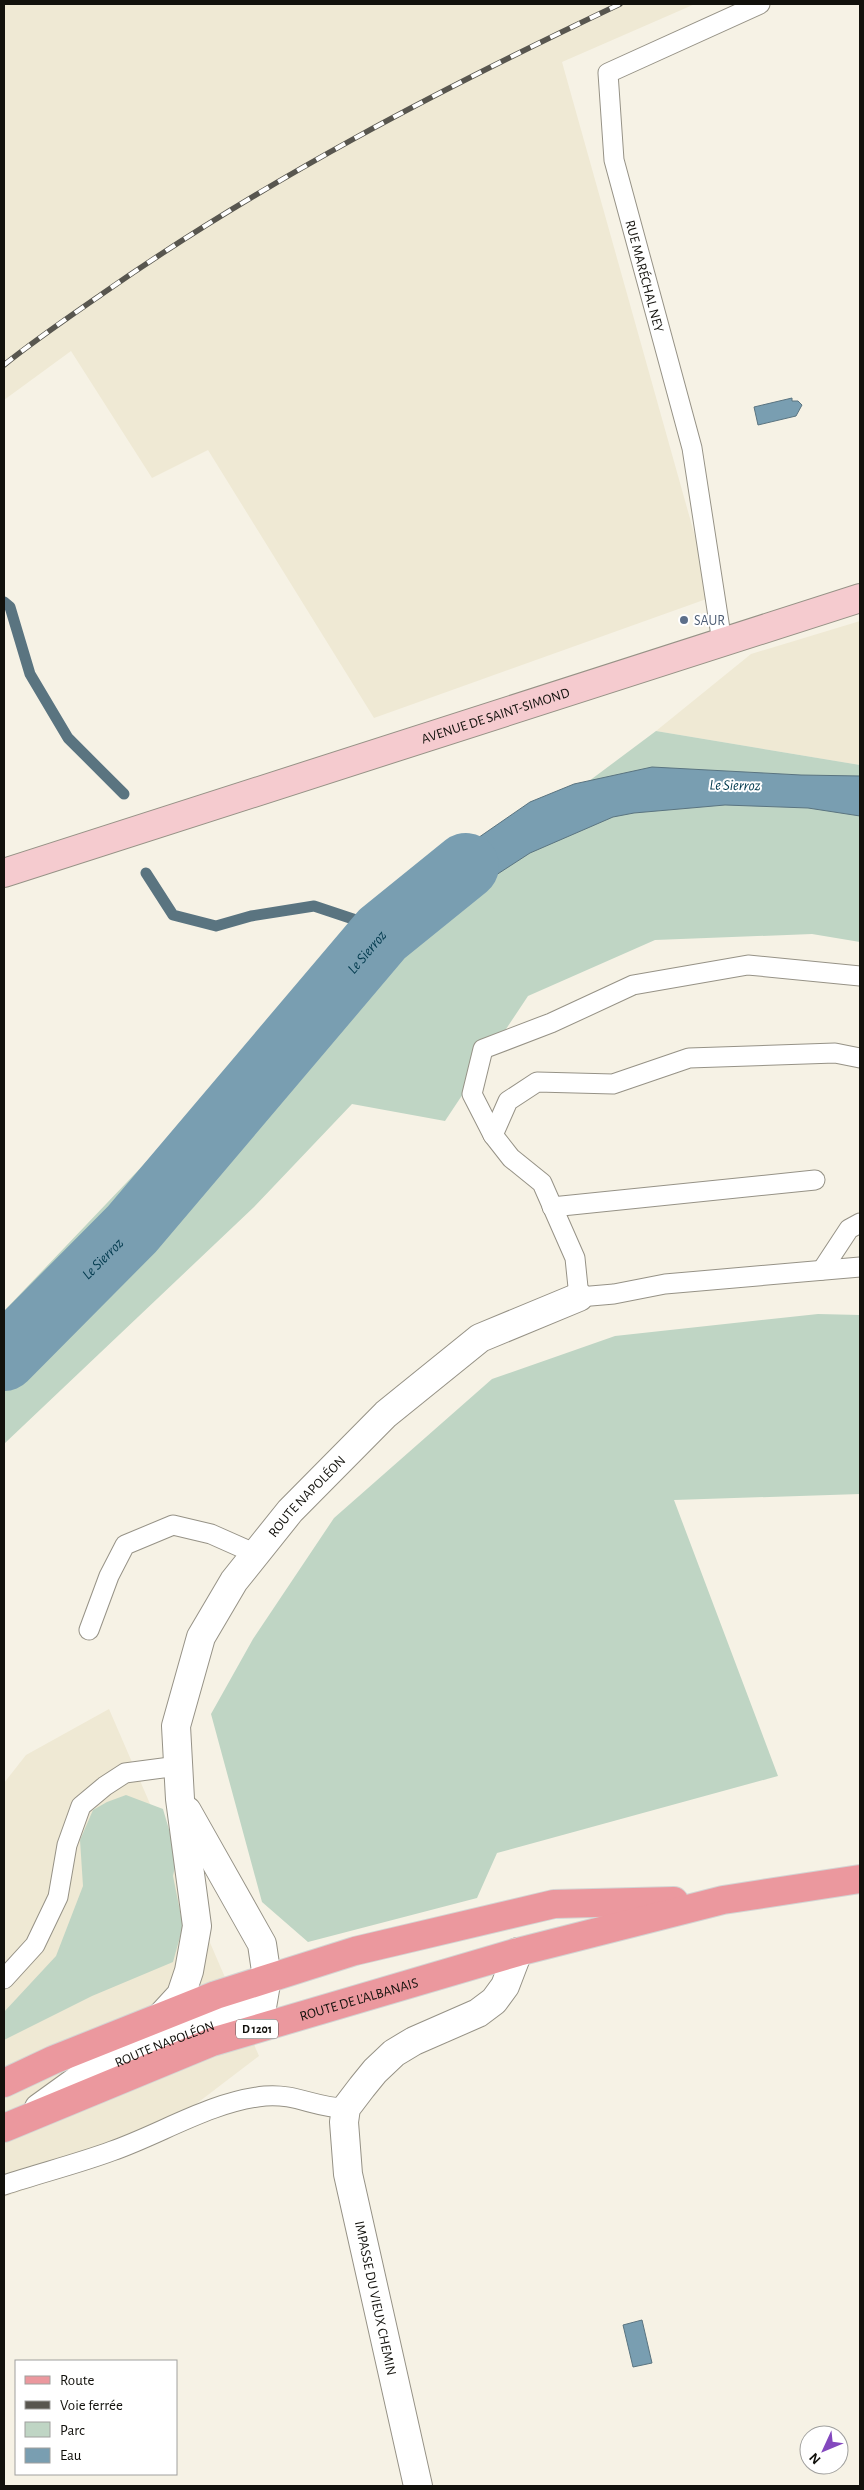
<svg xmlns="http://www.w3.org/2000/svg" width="864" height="2490" font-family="'Alegreya Sans',sans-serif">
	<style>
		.built { fill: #efe9d4 }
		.green { fill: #bfd5c4 }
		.water { fill: #799eb1; stroke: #5a7480 }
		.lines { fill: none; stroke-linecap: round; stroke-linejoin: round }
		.stream { stroke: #5a7480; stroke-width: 11 }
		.river { stroke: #799eb1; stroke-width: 66 }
		.service-casing { stroke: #969286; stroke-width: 21 }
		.minor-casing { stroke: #969286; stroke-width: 30 }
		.secondary-casing { stroke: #969286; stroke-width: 30 }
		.primary-casing { stroke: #d4d4d3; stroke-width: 30 }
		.service { stroke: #fff; stroke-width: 19 }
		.minor { stroke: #fff; stroke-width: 28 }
		.secondary { stroke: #f5cbcf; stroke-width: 28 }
		.primary { stroke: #eb989e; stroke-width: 28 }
		.rail-casing { stroke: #58564f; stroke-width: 5.5 }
		.rail { stroke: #fff; stroke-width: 4; stroke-dasharray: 11; stroke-linecap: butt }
		.service-dot { fill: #5c6f8a; stroke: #fff; stroke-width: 2 }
		.labels { text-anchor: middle; stroke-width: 4; stroke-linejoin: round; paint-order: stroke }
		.shield { fill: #fff; stroke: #595855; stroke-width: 1 }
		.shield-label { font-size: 12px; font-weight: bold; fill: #12110c }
		.street-label { font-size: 14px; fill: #12110c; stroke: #fff }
		.service-label { font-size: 14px; fill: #4e5e75; stroke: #fff; text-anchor: start }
		.water-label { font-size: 15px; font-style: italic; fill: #023a4e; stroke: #fff }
	</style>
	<rect width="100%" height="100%" fill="#f6f2e5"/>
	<g class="built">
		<polygon points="4,4 695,4 562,62 712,597 374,718 208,450 152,478 71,351 4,400"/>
		<polygon points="860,621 860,765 656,731 751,654"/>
		<polygon points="109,1709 259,2056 133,2152 4,2197 4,1783 26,1755"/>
	</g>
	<g class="green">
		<polygon points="656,731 860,765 860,942 812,934 655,940 528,996 445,1121 352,1104 254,1207 4,1444 4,1311 312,988"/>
		<polygon points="818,1314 860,1315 860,1494 674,1500 778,1776 497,1853 477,1898 308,1942 262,1902 211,1714 253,1639 334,1518 492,1379 615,1336"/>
		<polygon points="126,1795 163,1809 177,1857 173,1876 183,1926 173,1962 92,1996 4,2040 4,2012 56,1956 83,1886 80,1840 93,1810 107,1802"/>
	</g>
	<g class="water">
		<polygon points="792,398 792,401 798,401 802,405 796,416 758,425 754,407"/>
		<polygon points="652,767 801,775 860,776 860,816 808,808 725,805 634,813 613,817 530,853 456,901 415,932 373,915 446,860 530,802 574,784"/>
		<polygon points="642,2320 652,2363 633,2367 623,2325"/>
	</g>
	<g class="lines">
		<g class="stream">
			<polyline points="4,602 10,607 30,674 68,738 124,794"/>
			<polyline points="146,873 173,915 216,926 251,916 314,906 359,921 382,934"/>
		</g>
		<path class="river" id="s1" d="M 4,1358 L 132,1229 L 382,934 L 466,866"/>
		<g class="service-casing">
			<g id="service">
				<polyline points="722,642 692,448 614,160 608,73 760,4"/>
				<polyline points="860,976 748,965 633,985 551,1023 483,1049 472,1094 493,1135 511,1158 542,1183 575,1258 579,1297 614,1294 665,1284 860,1267"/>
				<polyline points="493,1135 508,1101 537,1082 613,1084 689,1058 835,1053 860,1058"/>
				<polyline points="552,1207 815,1180"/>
				<polyline points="822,1270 849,1229 860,1223"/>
				<polyline points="89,1630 109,1576 125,1545 173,1525 211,1534 256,1554"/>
				<polyline points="4,1979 35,1945 58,1897 67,1845 81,1806 105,1786 125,1773 178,1766"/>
				<path d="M 4,2185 C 40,2173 77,2164 112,2151 C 163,2133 210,2102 265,2096 C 295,2093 319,2109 346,2108"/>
			</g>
		</g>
		<g class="minor-casing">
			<g id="minor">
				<path id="s2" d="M 159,2019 L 181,1995 L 189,1971 L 197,1926 L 180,1799 L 176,1726 L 201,1637 L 234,1581 L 290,1511 L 386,1414 L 480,1338 L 579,1297"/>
				<path id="s3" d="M 39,2108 L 82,2077 L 158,2045 L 262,2007 L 267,1978 L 262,1944 L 187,1811"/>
				<polyline points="418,2486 348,2174 344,2122 346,2108 362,2087 375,2071 394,2053 414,2041 478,2013 494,2001 505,1986 518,1952"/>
			</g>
		</g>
		<g class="secondary-casing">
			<g id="secondary">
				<path id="s4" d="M 4,873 L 860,598"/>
			</g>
		</g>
		<g class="primary-casing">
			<g id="primary">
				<polyline points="4,2083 53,2060 216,1995 355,1951 554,1904 674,1901"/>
				<path id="s5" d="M 4,2128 L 212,2042 L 518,1952 L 723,1900 L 860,1879"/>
			</g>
		</g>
		<use href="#service" class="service"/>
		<use href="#minor" class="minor"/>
		<use href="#secondary" class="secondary"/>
		<use href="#primary" class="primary"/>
		<g class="rail-casing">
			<path id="rail" d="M 4,365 C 35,340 69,317 102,294 C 265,180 441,89 620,4"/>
		</g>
		<use href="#rail" class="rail"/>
	</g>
	<circle class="service-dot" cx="684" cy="620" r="5"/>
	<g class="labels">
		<rect class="shield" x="236" y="2019.5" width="42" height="19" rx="4"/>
		<g class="shield-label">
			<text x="257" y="2033">D 1201</text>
		</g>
		<g class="street-label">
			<text transform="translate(645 276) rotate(75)" y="5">RUE MARÉCHAL NEY</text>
			<text dy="5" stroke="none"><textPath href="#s4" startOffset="516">AVENUE DE SAINT-SIMOND</textPath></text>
			<text dy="5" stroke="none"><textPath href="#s2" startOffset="574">ROUTE NAPOLÉON</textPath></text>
			<text dy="5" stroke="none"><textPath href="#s5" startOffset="378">ROUTE DE L'ALBANAIS</textPath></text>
			<text dy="5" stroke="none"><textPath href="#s3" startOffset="142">ROUTE NAPOLÉON</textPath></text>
			<text transform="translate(376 2298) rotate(78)" y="5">IMPASSE DU VIEUX CHEMIN</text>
		</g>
		<g class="service-label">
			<text x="694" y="625">SAUR</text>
		</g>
		<g class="water-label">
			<text transform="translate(735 785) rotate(1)" y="5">Le Sierroz</text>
			<text dy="5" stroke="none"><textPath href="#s1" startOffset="545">Le Sierroz</textPath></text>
			<text dy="5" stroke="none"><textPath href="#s1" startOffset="140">Le Sierroz</textPath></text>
		</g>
	</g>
	<rect width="864" height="2490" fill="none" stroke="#12110c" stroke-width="10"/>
	<rect x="15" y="2360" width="162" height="115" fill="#ffffff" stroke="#a0a09e"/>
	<rect x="25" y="2376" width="25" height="8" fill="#eb989e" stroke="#a0a09e"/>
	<text x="60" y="2385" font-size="15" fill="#12110c">Route</text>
	<rect x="25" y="2401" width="25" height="8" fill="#58564f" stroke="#a0a09e"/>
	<text x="60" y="2410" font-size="15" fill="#12110c">Voie ferrée</text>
	<rect x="25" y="2422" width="25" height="15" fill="#bfd5c4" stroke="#a0a09e"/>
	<text x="60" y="2435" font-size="15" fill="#12110c">Parc</text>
	<rect x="25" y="2448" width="25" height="15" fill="#799eb1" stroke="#a0a09e"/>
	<text x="60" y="2460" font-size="15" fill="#12110c">Eau</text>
	<g transform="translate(824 2450) rotate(226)"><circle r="24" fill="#ffffff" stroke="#a0a09e"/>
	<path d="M0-4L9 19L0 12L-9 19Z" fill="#8348be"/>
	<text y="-8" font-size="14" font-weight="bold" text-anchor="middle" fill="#12110c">N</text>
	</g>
</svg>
